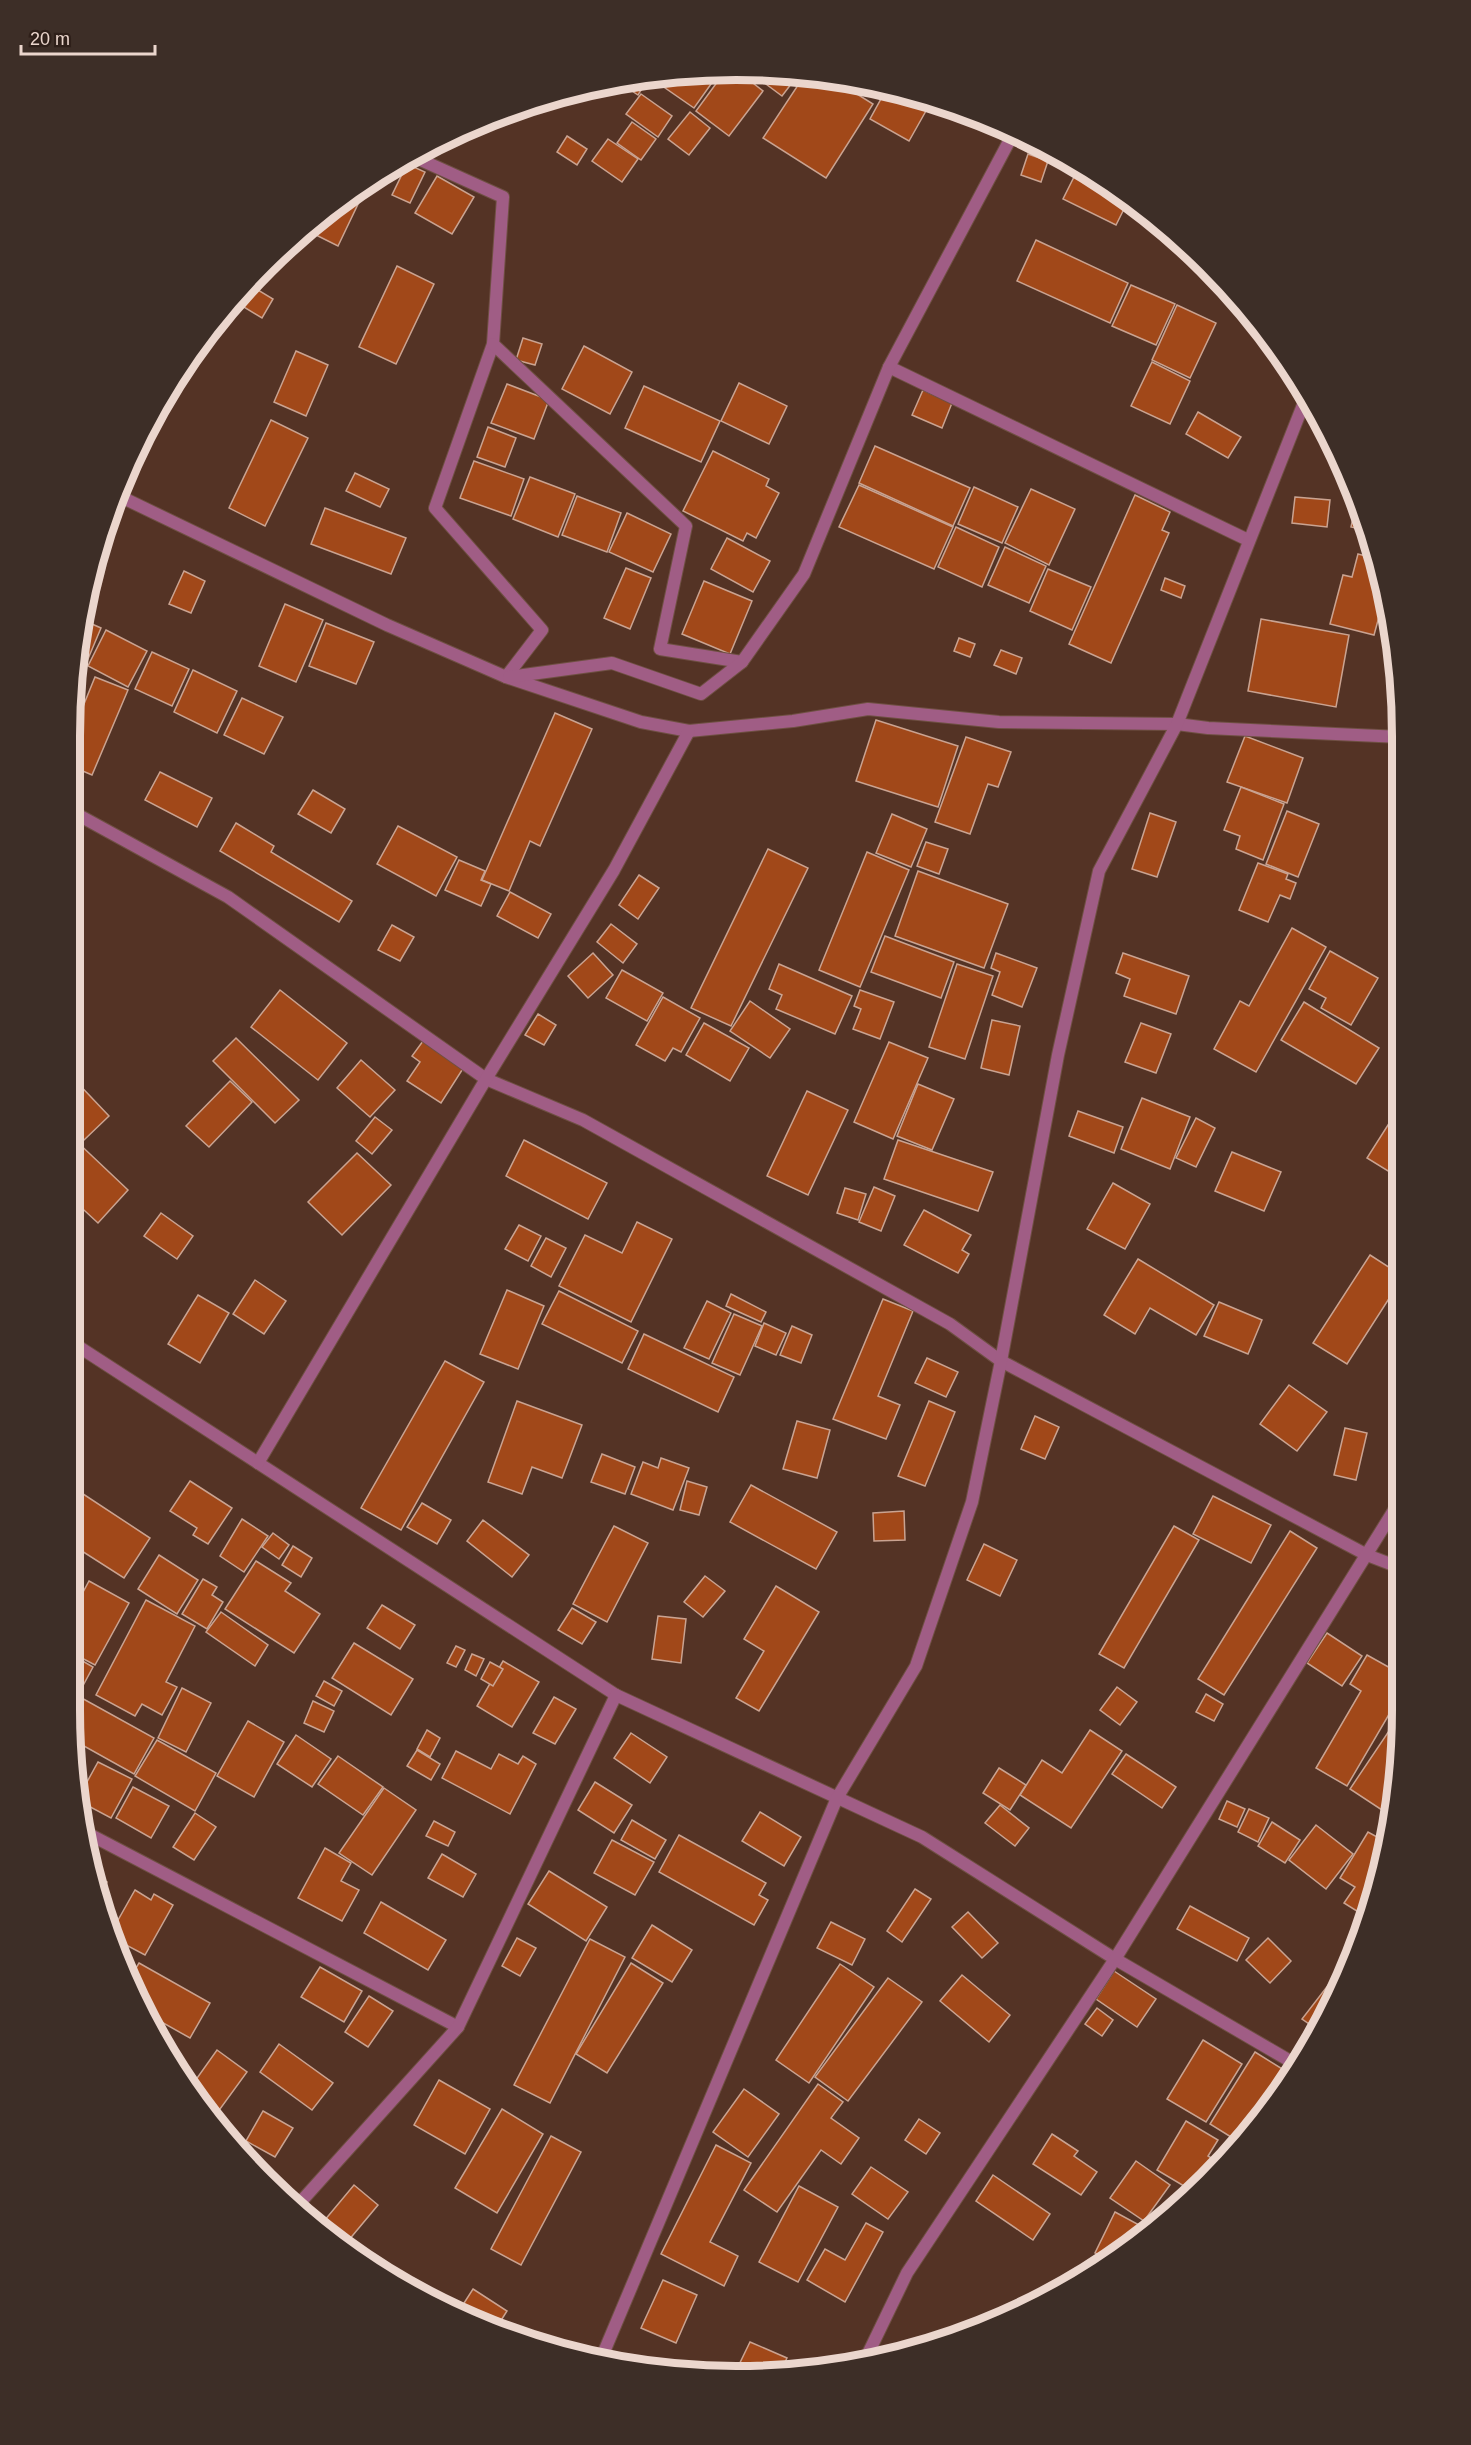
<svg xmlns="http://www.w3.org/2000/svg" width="1471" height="2445" font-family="Arial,sans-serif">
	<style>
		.building { fill: #a14819; stroke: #caa391; stroke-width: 1.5 }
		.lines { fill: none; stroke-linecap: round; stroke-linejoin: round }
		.minor-casing { stroke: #6f5043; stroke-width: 14 }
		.minor { stroke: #a05d85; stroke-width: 12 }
		.rim { fill: none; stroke: #ebd6cd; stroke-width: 8 }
	</style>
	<rect width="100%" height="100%" fill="#543325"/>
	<g class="building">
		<polygon points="735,69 763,91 729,136 696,111 726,70"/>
		<polygon points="721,70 694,108 658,83 662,76"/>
		<polygon points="747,70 798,75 782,96"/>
		<polygon points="804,76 833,79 873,104 826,178 763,138"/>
		<polygon points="649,77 638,95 617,81"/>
		<polygon points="887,88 931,102 909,141 870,119"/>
		<polygon points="641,94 672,116 658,137 626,114"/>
		<polygon points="690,112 710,128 689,155 668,139"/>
		<polygon points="632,122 656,139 641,160 617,143"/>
		<polygon points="567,136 587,149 577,165 557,152"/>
		<polygon points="608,139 638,159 622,182 592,161"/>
		<polygon points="1028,154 1048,161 1041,182 1021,175"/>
		<polygon points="407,164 425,172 410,203 392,195"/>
		<polygon points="1079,167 1106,182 1128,201 1116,225 1063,199"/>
		<polygon points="437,176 474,197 452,234 415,213"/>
		<polygon points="370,179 363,195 353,191 366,181"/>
		<polygon points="347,196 359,202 338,246 306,230"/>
		<polygon points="1036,240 1128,283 1110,323 1017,281"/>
		<polygon points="397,266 434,284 396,364 359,347"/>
		<polygon points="248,284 273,299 262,318 234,301"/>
		<polygon points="1131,285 1175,304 1156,345 1112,326"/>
		<polygon points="1177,305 1216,323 1190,378 1152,360"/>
		<polygon points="523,338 542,344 535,365 516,360"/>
		<polygon points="584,346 632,372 610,414 562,389"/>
		<polygon points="296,351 328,365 306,416 274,402"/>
		<polygon points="1152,362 1190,381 1170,424 1131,406"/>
		<polygon points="739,383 787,406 769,444 721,421"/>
		<polygon points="507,384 549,400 534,439 491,423"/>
		<polygon points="644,386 720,421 701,462 625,428"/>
		<polygon points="923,390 952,403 942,428 912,415"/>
		<polygon points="1198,412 1241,437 1228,458 1186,434"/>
		<polygon points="271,420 308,438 265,526 229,508"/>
		<polygon points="488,427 516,438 505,467 477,457"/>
		<polygon points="875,446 970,488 953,526 859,483"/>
		<polygon points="713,451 769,479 766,486 779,493 756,538 747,533 743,541 683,511"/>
		<polygon points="474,461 524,479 511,516 460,498"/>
		<polygon points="355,473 389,489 380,507 346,491"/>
		<polygon points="530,477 575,494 558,537 513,519"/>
		<polygon points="859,485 953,527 934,569 839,527"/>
		<polygon points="974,487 1018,507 1002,543 958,524"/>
		<polygon points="1031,489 1075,509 1049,565 1005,543"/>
		<polygon points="1135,495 1170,512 1162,530 1169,533 1111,663 1069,644"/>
		<polygon points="577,496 621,513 607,552 562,535"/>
		<polygon points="1295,497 1330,500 1327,527 1292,523"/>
		<polygon points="1357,500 1367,522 1369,531 1351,527"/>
		<polygon points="325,508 406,538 391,574 311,544"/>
		<polygon points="627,513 671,534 653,572 609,552"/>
		<polygon points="956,527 999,547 982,587 938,567"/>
		<polygon points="727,538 770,561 753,592 711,569"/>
		<polygon points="1005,547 1046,566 1029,603 988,585"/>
		<polygon points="1358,554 1374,558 1383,602 1374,635 1330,624 1343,575 1352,577"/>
		<polygon points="626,568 651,578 630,629 604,618"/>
		<polygon points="1048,569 1091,587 1072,630 1030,611"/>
		<polygon points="184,571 205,581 191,613 169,604"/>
		<polygon points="1165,578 1185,586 1181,598 1161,590"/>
		<polygon points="704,581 752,601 730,654 682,634"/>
		<polygon points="285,604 323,620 296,682 259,666"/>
		<polygon points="1261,619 1349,635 1336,707 1248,691"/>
		<polygon points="85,621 101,628 85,666 76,662"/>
		<polygon points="326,623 374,642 356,684 309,666"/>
		<polygon points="106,630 147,651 128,687 88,666"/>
		<polygon points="959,638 975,644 970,657 954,651"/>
		<polygon points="1001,650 1022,658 1016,674 994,665"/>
		<polygon points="152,652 189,669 172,706 135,689"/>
		<polygon points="193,670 237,691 217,733 174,712"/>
		<polygon points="95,677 128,690 92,775 71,766 71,736"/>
		<polygon points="242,698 283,717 264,754 224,735"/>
		<polygon points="555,713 592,729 540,846 530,841 509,891 482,880"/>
		<polygon points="876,720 958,746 938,807 856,781"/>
		<polygon points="1245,736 1303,758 1287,803 1227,782"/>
		<polygon points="966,737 1011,752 998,787 988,784 970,834 935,822"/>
		<polygon points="160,772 212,798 197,827 145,800"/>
		<polygon points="1241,787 1284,804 1263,860 1236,849 1240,836 1224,830"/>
		<polygon points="313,790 345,809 331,833 298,814"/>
		<polygon points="1287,811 1319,824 1298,877 1266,864"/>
		<polygon points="1150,813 1176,822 1157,877 1132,869"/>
		<polygon points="892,814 927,829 911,867 876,853"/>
		<polygon points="236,823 274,846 271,852 352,901 339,922 220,851"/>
		<polygon points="398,826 457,857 436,896 377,864"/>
		<polygon points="1401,828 1401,849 1392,843"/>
		<polygon points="926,842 948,849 939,874 917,866"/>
		<polygon points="768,849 808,868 731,1026 691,1008"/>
		<polygon points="867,852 909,870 860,987 819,970"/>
		<polygon points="459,860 485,871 481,880 491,884 481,906 445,890"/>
		<polygon points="1258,863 1288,874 1286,879 1296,883 1290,899 1280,895 1268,922 1239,910"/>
		<polygon points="918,871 1008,904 984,968 895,936"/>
		<polygon points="639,875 659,888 638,919 619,905"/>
		<polygon points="510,892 551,914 538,938 497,916"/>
		<polygon points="611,924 637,944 623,963 597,942"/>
		<polygon points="392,925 414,937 400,961 378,950"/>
		<polygon points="1292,928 1326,947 1256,1072 1214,1049 1240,1001 1249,1006"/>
		<polygon points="885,936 954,962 941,998 871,972"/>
		<polygon points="1401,941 1401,957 1394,953"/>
		<polygon points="1330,951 1378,978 1351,1025 1321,1008 1326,998 1309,989"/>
		<polygon points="593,953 613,975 588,998 568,976"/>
		<polygon points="996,953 1037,968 1022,1007 992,995 1000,972 991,968"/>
		<polygon points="1123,953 1189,976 1176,1014 1124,996 1130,979 1116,973"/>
		<polygon points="779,964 852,996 835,1034 776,1009 782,995 769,989"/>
		<polygon points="957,964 993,976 965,1059 929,1047"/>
		<polygon points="622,970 663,993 647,1021 606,998"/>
		<polygon points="280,990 347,1043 318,1080 251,1027"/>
		<polygon points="860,990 894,1002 880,1039 853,1029 861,1009 854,1006"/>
		<polygon points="663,997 700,1018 681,1052 673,1048 665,1061 636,1045"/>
		<polygon points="750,1001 790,1029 770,1058 730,1031"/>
		<polygon points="1304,1002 1379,1048 1356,1084 1281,1040"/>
		<polygon points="538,1014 556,1025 544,1045 525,1035"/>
		<polygon points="992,1020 1020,1026 1009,1075 981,1068"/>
		<polygon points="704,1023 749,1048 730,1081 686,1055"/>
		<polygon points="1141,1023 1171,1034 1156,1073 1125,1062"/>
		<polygon points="236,1038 299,1100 275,1123 213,1061"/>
		<polygon points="423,1041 464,1067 441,1103 407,1081 420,1062 412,1056"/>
		<polygon points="889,1042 928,1058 893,1139 854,1122"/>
		<polygon points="361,1060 395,1090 370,1117 337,1088"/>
		<polygon points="72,1077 109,1116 84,1140 72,1128"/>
		<polygon points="230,1081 252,1102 209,1147 186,1126"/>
		<polygon points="918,1084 954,1099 932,1150 897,1136"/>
		<polygon points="807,1091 848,1110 808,1195 767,1176"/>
		<polygon points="1142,1098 1190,1117 1170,1169 1121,1149"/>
		<polygon points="1078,1111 1123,1127 1114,1153 1069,1136"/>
		<polygon points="1395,1114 1401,1117 1401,1179 1367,1158"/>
		<polygon points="375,1117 392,1130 372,1154 356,1141"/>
		<polygon points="1196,1118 1215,1128 1196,1167 1176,1158"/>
		<polygon points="72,1137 128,1190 98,1223 72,1199"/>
		<polygon points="524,1140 607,1183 588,1219 506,1176"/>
		<polygon points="898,1140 993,1172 978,1211 884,1179"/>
		<polygon points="1232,1152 1281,1172 1264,1211 1215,1191"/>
		<polygon points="357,1153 391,1185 342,1235 308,1202"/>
		<polygon points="1113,1183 1150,1204 1125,1249 1087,1229"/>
		<polygon points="874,1187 895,1196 881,1231 859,1222"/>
		<polygon points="845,1188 866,1194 858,1220 837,1213"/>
		<polygon points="924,1210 971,1235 962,1250 969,1254 958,1273 904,1245"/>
		<polygon points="161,1213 193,1236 177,1259 144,1236"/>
		<polygon points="637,1222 672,1239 631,1322 559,1286 585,1235 622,1253"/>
		<polygon points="519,1225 541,1236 528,1261 505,1249"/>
		<polygon points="546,1238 566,1248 551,1277 531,1266"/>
		<polygon points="1370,1255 1401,1275 1401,1280 1347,1364 1313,1343"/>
		<polygon points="1138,1259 1214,1305 1196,1335 1150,1308 1135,1334 1104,1315"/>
		<polygon points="255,1280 286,1301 264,1334 233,1314"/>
		<polygon points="507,1290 544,1306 518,1369 480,1354"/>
		<polygon points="559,1291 638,1331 622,1363 542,1324"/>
		<polygon points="731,1294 766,1312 761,1322 726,1306"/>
		<polygon points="198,1295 229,1313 200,1363 168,1344"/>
		<polygon points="883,1299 913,1311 878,1396 900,1405 886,1439 833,1419"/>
		<polygon points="707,1301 731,1313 709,1359 684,1348"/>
		<polygon points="1219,1302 1262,1320 1248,1354 1204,1336"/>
		<polygon points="734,1314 762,1326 740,1375 712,1363"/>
		<polygon points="764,1323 786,1333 776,1355 755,1346"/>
		<polygon points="792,1326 812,1335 801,1363 780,1355"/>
		<polygon points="644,1334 734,1377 718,1412 628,1369"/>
		<polygon points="927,1358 958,1372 946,1397 915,1383"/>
		<polygon points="445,1361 484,1382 401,1530 361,1508"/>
		<polygon points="1289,1385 1327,1412 1297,1451 1260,1424"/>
		<polygon points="517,1401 582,1425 562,1478 532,1467 522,1494 488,1482"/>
		<polygon points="929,1401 955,1412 925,1486 898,1476"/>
		<polygon points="1035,1416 1059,1427 1045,1459 1021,1449"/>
		<polygon points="797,1421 830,1430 817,1478 783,1469"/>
		<polygon points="1345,1428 1367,1433 1356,1480 1334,1475"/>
		<polygon points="602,1454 635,1467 625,1494 591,1482"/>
		<polygon points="661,1458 689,1468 673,1510 631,1494 643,1462 658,1468"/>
		<polygon points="190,1481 232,1508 208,1544 193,1535 197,1528 170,1511"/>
		<polygon points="687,1481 707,1487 699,1515 680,1510"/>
		<polygon points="751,1485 837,1532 816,1569 730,1522"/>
		<polygon points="74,1488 150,1538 124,1578 74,1546"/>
		<polygon points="1213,1496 1271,1525 1251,1563 1193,1534"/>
		<polygon points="422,1503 451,1520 437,1544 407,1527"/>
		<polygon points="904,1511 905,1540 874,1541 873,1513"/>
		<polygon points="242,1519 268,1536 244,1572 220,1556"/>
		<polygon points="483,1520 529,1555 512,1577 467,1541"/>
		<polygon points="614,1526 648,1543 607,1622 573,1604"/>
		<polygon points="1174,1526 1199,1540 1124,1668 1099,1654"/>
		<polygon points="1290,1531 1317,1548 1224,1695 1198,1679"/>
		<polygon points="273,1533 289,1545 279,1559 262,1547"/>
		<polygon points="984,1544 1017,1560 1000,1596 967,1580"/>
		<polygon points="293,1546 312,1558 301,1577 282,1565"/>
		<polygon points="159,1555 198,1580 177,1614 138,1589"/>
		<polygon points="256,1561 291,1583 285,1591 320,1614 294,1653 225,1609"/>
		<polygon points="705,1576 725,1591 703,1617 684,1602"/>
		<polygon points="203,1579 217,1587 212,1595 223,1602 207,1629 182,1614"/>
		<polygon points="89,1581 129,1603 95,1665 74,1654 74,1609"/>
		<polygon points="776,1586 819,1612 759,1711 736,1698 764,1651 744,1639"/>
		<polygon points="146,1600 195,1626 166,1682 177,1687 162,1715 142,1704 135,1716 96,1695"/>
		<polygon points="382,1605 415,1625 400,1649 367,1628"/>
		<polygon points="572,1608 596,1622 582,1644 558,1630"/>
		<polygon points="221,1612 268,1645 255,1666 206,1632"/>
		<polygon points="658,1616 686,1619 681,1663 652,1659"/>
		<polygon points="1327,1633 1362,1656 1342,1686 1307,1663"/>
		<polygon points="354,1643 413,1679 391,1715 332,1678"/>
		<polygon points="456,1646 465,1650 456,1667 447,1663"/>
		<polygon points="472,1654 484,1659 476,1676 465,1670"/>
		<polygon points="1367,1655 1401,1674 1401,1694 1347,1786 1316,1768 1361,1691 1350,1684"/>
		<polygon points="74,1656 93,1667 79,1693 74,1690"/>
		<polygon points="503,1661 539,1682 512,1727 477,1706"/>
		<polygon points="490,1662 503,1669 493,1686 481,1679"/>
		<polygon points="324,1681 342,1691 334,1706 316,1696"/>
		<polygon points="1117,1687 1137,1702 1120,1725 1100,1710"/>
		<polygon points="182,1688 211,1703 186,1752 158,1738"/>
		<polygon points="1206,1694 1223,1704 1214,1721 1196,1712"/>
		<polygon points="78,1696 154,1738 134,1774 75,1741 74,1704"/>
		<polygon points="554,1697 576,1709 555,1744 533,1733"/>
		<polygon points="313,1701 334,1711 324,1732 304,1723"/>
		<polygon points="1397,1719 1401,1722 1401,1753 1388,1814 1350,1789"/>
		<polygon points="248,1721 284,1742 254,1797 217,1776"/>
		<polygon points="427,1730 440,1738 430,1757 417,1749"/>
		<polygon points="1090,1730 1122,1751 1071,1828 1020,1795 1042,1760 1062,1773"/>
		<polygon points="631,1733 667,1757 650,1783 614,1758"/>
		<polygon points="296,1735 331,1759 312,1787 277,1764"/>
		<polygon points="157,1740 216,1773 195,1811 135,1776"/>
		<polygon points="417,1750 440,1764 431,1780 407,1766"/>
		<polygon points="456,1751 491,1769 499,1754 518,1764 523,1756 536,1764 510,1814 442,1778"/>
		<polygon points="1126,1754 1176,1787 1162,1808 1112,1774"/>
		<polygon points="338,1756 383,1787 363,1815 318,1784"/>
		<polygon points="98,1762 132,1779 111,1818 77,1800"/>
		<polygon points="999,1768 1026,1785 1010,1810 983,1793"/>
		<polygon points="595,1782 632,1805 614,1833 578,1810"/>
		<polygon points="133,1787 169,1806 151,1838 116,1818"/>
		<polygon points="384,1788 416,1810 372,1875 339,1853"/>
		<polygon points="1227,1801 1245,1809 1237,1827 1219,1819"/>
		<polygon points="1000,1805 1029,1828 1015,1846 985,1823"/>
		<polygon points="1249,1809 1269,1818 1258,1842 1238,1832"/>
		<polygon points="760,1812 801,1837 784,1866 742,1841"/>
		<polygon points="195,1813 216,1827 194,1860 173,1847"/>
		<polygon points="632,1820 666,1840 655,1859 621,1840"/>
		<polygon points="434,1821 455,1832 448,1846 426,1836"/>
		<polygon points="1272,1822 1300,1840 1285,1863 1258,1846"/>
		<polygon points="1316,1825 1353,1854 1326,1889 1289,1860"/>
		<polygon points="1384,1826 1386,1827 1368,1918 1344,1903 1355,1887 1340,1878 1368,1832 1377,1837"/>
		<polygon points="679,1835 766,1883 759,1895 768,1900 754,1925 659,1872"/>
		<polygon points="612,1840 654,1862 635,1895 594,1873"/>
		<polygon points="325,1848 351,1863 341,1881 359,1890 342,1921 298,1898"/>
		<polygon points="442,1854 476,1874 463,1897 428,1878"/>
		<polygon points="549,1871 607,1907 586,1941 528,1904"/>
		<polygon points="94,1878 107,1882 99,1902"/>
		<polygon points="915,1889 931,1899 902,1942 887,1931"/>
		<polygon points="135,1890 151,1900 154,1894 173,1905 145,1955 109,1936"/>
		<polygon points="381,1902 446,1940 428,1970 364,1933"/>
		<polygon points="1190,1906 1249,1938 1237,1961 1177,1929"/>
		<polygon points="968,1912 998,1943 982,1958 952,1927"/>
		<polygon points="831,1922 865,1939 852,1965 817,1948"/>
		<polygon points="652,1925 692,1950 672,1982 632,1958"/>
		<polygon points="1361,1934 1342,1973 1339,1972"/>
		<polygon points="517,1938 536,1948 520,1976 502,1966"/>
		<polygon points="1268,1938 1291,1961 1270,1983 1246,1960"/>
		<polygon points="590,1939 625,1957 550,2103 514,2085"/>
		<polygon points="139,1963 210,2003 190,2038 142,2011 128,1981"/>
		<polygon points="631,1963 663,1983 607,2073 576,2054"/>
		<polygon points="840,1964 874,1987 809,2083 776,2060"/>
		<polygon points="320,1967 362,1991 344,2022 301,1997"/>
		<polygon points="1114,1971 1156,1999 1137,2027 1096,1999"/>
		<polygon points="962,1975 1010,2015 989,2042 940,2001"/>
		<polygon points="1336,1975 1340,1978 1315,2028 1302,2019"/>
		<polygon points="888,1978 922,2002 848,2101 815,2077"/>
		<polygon points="369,1996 393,2011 368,2047 345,2032"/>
		<polygon points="1097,2008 1113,2020 1102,2036 1085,2024"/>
		<polygon points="1203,2040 1242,2064 1206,2122 1167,2099"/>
		<polygon points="279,2044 333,2083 312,2110 260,2072"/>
		<polygon points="217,2050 247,2072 212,2120 190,2088"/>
		<polygon points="1255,2052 1292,2075 1239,2142 1210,2124"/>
		<polygon points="439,2080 490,2109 465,2154 414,2125"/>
		<polygon points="818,2084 843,2102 831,2118 859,2138 841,2164 821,2150 777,2212 744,2190"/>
		<polygon points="744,2089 779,2114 748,2157 713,2132"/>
		<polygon points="502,2109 543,2134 497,2213 455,2188"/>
		<polygon points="263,2111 293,2128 275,2157 246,2141"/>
		<polygon points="919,2119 940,2133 926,2154 905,2140"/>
		<polygon points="1186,2121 1218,2140 1208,2156 1221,2164 1194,2192 1157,2170"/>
		<polygon points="1052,2134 1078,2151 1074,2156 1097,2172 1081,2195 1033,2164"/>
		<polygon points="551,2136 581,2152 521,2265 491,2249"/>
		<polygon points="716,2145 751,2163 710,2242 738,2256 724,2286 661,2254"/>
		<polygon points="1136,2161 1170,2185 1144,2221 1110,2198"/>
		<polygon points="871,2167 908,2192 888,2219 852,2194"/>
		<polygon points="993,2175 1050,2214 1033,2240 976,2201"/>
		<polygon points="354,2185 378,2205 343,2247 330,2238 319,2227"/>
		<polygon points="799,2186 838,2207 798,2282 759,2262"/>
		<polygon points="1115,2212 1141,2226 1132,2244 1108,2259 1095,2253"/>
		<polygon points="866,2223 883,2232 845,2302 807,2280 825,2249 845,2260"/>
		<polygon points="663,2280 697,2295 676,2343 641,2328"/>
		<polygon points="473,2289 507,2311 495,2330 457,2314"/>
		<polygon points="750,2342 787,2358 780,2373 739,2376 735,2373"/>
	</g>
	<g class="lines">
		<g class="minor-casing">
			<g id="minor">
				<polyline points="412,156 503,197 493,344 435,508 542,630 506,677"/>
				<polyline points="493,344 686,526 660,649 742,662"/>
				<polyline points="889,367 1248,540"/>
				<polyline points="117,495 387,625 506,677 641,722 689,731 793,721 868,709 999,722 1177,724 1208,728 1401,737"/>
				<polyline points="509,677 612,663 701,694 742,662 804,574 889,367 1014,132"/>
				<polyline points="71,811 228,897 486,1079 583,1120 950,1324 1001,1361 1367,1555 1401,1568"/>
				<polyline points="73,1343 616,1695 922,1837 1115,1959 1297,2065"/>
				<polyline points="258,1463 486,1079 614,870 689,731"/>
				<polyline points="83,1831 458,2027"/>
				<polyline points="297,2206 458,2027 616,1695"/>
				<polyline points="601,2359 837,1798 916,1666 972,1502 1001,1361 1058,1055 1099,871 1177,724 1307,395"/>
				<polyline points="865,2360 907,2273 1115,1959 1401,1499"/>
			</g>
		</g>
		<use href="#minor" class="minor"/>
	</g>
	<path d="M0 0H1471V2445H0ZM736 80H736A656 656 0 0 1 1392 736V1710A656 656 0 0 1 736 2366H736A656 656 0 0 1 80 1710V736A656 656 0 0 1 736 80Z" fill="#3d2e27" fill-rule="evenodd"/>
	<path class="rim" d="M736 80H736A656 656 0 0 1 1392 736V1710A656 656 0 0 1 736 2366H736A656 656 0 0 1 80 1710V736A656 656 0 0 1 736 80Z"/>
	<path d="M21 45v9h134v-9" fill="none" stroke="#ebd6cd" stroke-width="3"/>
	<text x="30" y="45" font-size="18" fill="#ebd6cd" stroke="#2e1f19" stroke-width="4.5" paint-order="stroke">20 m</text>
</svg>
